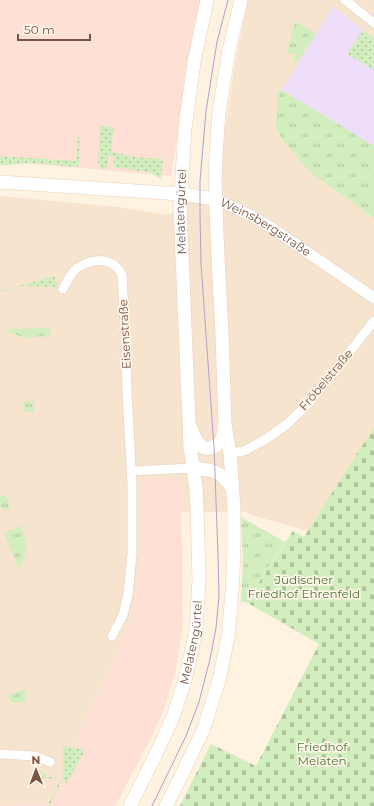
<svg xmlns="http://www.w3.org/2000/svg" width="374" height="806" font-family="Montserrat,sans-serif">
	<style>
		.residential { fill: #f7e4cf }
		.commercial { fill: #ffe0d4 }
		.education { fill: #efdefa }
		.grass { fill: url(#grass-dots) }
		.cemetery { fill: url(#cemetery-stones) }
		.park { fill: url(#park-tufts) }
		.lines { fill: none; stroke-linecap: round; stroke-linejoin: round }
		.minor-casing { stroke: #e3cebc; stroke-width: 10 }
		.tertiary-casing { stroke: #e3cebc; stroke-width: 12 }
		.secondary-casing { stroke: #ebd1bb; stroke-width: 14 }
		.minor { stroke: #fff; stroke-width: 9 }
		.tertiary { stroke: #fff; stroke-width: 11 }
		.secondary { stroke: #fff; stroke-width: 13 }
		.tram { stroke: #b49fc8; stroke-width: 1 }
		.labels { text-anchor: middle; stroke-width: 3.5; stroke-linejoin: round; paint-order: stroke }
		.street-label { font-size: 12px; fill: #785645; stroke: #fff6e9 }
		.park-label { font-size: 12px; fill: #4d793a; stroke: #fff6e9 }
	</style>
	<defs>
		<pattern id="grass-dots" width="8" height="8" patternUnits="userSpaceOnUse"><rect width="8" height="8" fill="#d2edbe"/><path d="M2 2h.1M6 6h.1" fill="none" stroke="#afc39c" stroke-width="1.8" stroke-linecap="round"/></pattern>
		<pattern id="cemetery-stones" width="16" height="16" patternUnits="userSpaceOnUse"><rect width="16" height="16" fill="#d2edbe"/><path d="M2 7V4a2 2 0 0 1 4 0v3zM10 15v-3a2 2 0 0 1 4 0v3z" fill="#afc39c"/></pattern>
		<pattern id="park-tufts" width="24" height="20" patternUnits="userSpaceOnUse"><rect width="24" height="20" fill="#d2edbe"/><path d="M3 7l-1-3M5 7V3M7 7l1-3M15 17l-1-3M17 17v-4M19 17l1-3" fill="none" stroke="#afc39c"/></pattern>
	</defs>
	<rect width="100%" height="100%" fill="#fef2e1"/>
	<polygon class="residential" points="248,0 374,0 374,427 308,531 255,516 245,512 181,512 181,479 141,556 133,620 60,779 47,803 23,803 0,805 0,196 118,207 169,215 221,184 221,153 226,122 236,58"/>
	<g class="commercial">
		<polygon points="0,0 203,0 194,31 171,176 0,161"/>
		<polygon points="142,479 181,479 183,624 175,673 165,706 149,742 115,806 0,806 0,805 22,803 47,803 60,779 133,620 141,556"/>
	</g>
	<polygon class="education" points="333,6 374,39 374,146 282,90"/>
	<g class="grass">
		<polygon points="363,30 374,39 374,70 347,54"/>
		<polygon points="100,126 114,127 111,152 135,157 163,159 161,179 157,177 152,173 114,167 114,156 109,156 107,169 101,169 98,164"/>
		<polygon points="78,136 80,137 79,162 79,165 76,167 32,163 6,165 0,165 0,156 76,161"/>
		<polygon points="54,276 58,287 20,286 0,292 0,291"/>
		<polygon points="63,746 85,750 67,783 62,780 49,806 47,806 60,781 61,781 64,775 63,774"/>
		<polygon points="38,769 42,772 45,774 46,777 55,777 55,774 56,774 56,778 38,779"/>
	</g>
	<polygon class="cemetery" points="374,427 374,806 180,806 211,744 256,766 319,644 246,602 293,531 304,537"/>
	<g class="park">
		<polygon points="295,21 316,34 297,63 293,61 295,54 287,53"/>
		<polygon points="279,89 282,90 374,146 374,218 310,172 283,140 276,129 276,120"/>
		<polygon points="50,328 50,336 29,337 28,339 5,331 7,329"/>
		<rect x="24" y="401" width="10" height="11"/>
		<polygon points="5,495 8,499 9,509 3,510 0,504 0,496"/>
		<polygon points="241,517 285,542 246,602 241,602 243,562"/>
		<path d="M 21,526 C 28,543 28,553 19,569 L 4,533 Z"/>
		<polygon points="25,689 25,702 11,703 8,695"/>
	</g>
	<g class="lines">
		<g class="minor-casing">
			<g id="minor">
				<polyline points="345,0 374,23"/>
				<path d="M 63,289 C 66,283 70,275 75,270 C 82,263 98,258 108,262 C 115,264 119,269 122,275 L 126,344 L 127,392 L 132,485 L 132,554 L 128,594 L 123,615 L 112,636"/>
				<polyline points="230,453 244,451 266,439 286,425 309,403 374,321"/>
				<polyline points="131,471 193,468"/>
				<polyline points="0,754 35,756 50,762"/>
			</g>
		</g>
		<g class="tertiary-casing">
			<g id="tertiary">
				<path id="s1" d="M 215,199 L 250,215 L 275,230 L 374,298"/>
			</g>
		</g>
		<g class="secondary-casing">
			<g id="secondary">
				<polyline points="0,182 181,194 215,199"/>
				<path d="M 191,428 C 193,433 195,439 198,443 C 204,451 214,449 220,442 C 223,438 224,432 224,427"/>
				<path d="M 193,468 C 213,470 220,470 232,488"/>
				<path id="s2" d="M 130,806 L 157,752 L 173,717 L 185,680 L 196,631 L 199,579 L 197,508 L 196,489 L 190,446 L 180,208 L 185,128 L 194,62 L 207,0"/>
				<polyline points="166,806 183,772 204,728 219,680 228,637 232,592 234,550 234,509 230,453 225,424 222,334 218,257 215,183 216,154 219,112 229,50 241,0"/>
			</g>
		</g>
		<use href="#minor" class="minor"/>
		<use href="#tertiary" class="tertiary"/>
		<use href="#secondary" class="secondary"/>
		<polyline class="tram" points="152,806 186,736 199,702 210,659 216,628 219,596 218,554 214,447 201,264 200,214 200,181 206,111 217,42 228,0"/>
	</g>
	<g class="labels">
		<g class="street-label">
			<text dy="4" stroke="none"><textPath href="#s2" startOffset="608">Melatengürtel</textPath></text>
			<text dy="4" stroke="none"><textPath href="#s1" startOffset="58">Weinsbergstraße</textPath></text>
			<text transform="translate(125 334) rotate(-93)" y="4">Eisenstraße</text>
			<text transform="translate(326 380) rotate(-50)" y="4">Fröbelstraße</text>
			<text dy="4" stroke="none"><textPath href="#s2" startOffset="176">Melatengürtel</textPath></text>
		</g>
		<g class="park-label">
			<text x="304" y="584">Jüdischer<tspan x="304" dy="14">Friedhof Ehrenfeld</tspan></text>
			<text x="322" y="751">Friedhof<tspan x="322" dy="14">Melaten</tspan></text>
		</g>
	</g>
	<g transform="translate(36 770) rotate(359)" stroke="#fff6e9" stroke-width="3" paint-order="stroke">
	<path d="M0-3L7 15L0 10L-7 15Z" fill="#785645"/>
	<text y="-6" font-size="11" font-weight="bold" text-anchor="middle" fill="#785645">N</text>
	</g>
	<path d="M18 34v6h72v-6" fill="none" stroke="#785645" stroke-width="2"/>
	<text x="24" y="34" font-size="12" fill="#785645" stroke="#fff6e9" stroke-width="3" paint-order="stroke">50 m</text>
</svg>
